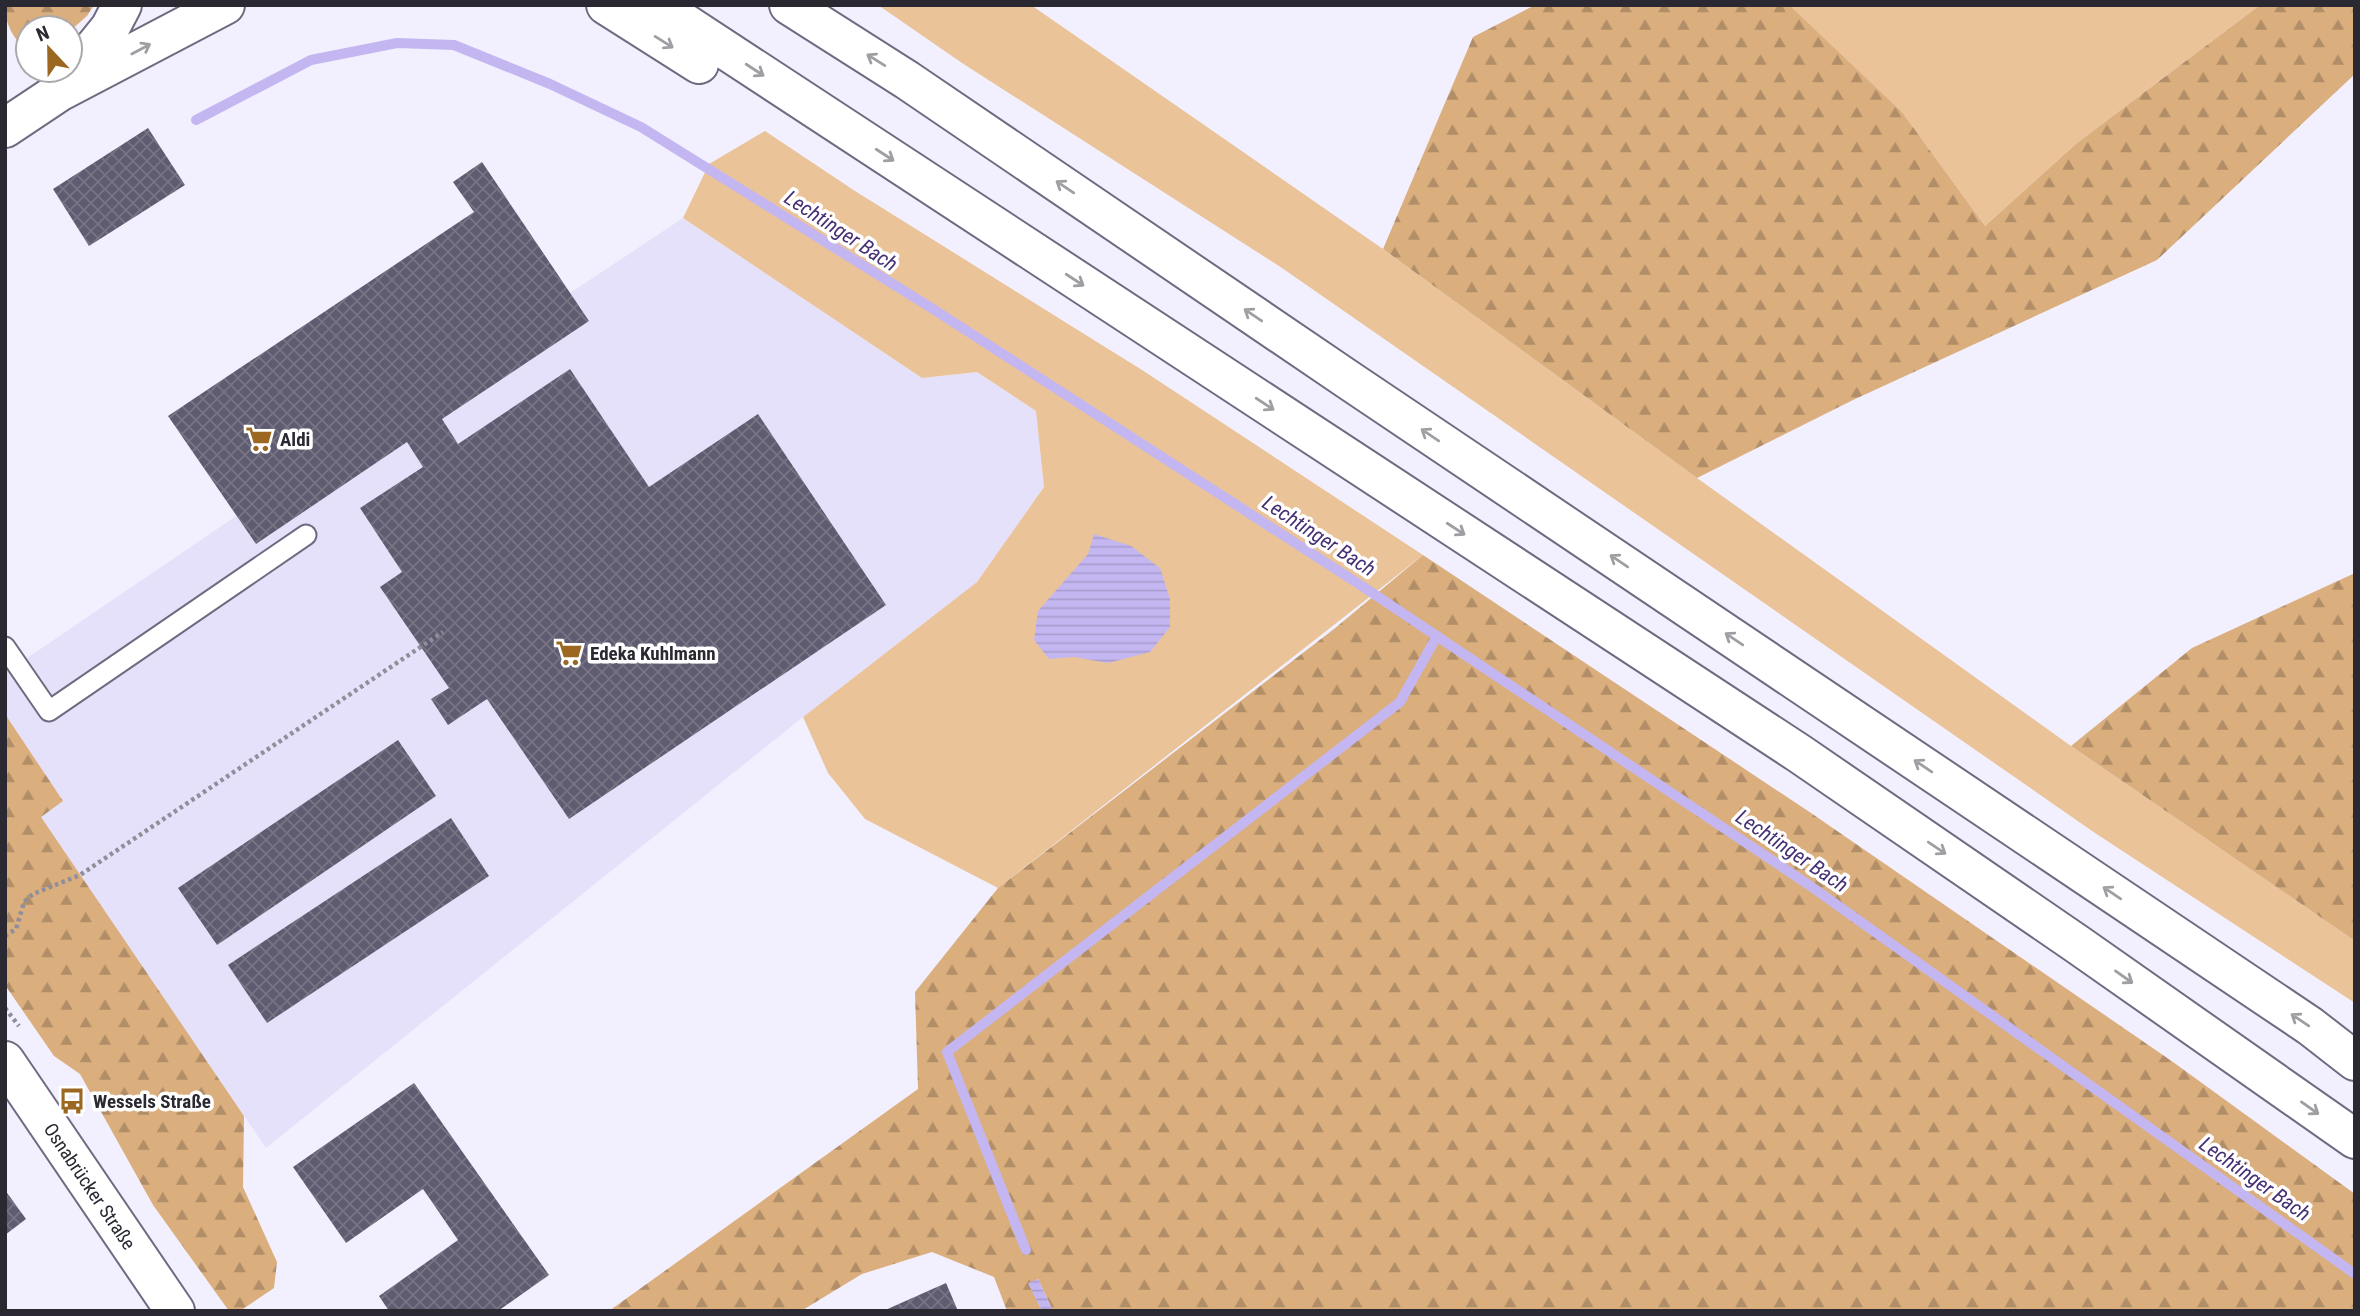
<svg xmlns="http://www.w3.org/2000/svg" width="2360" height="1316" font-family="'Roboto Condensed',sans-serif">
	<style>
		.built { fill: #e6e1fa }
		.grass { fill: #eac398 }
		.forest { fill: url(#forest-firs) }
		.water { fill: url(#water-rules) }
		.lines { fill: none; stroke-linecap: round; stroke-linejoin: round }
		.stream { stroke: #c4b7f1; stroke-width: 10 }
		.building { fill: url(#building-cross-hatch) }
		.lane-casing { stroke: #6f6a80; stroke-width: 23 }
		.secondary-casing { stroke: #6f6a80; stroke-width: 42 }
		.highway-casing { stroke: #6f6a80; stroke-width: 42 }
		.path { stroke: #908e9a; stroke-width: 4.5; stroke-dasharray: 3.5 3.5; stroke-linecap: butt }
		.lane { stroke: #fff; stroke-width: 19 }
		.secondary { stroke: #fff; stroke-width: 38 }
		.highway { stroke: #fff; stroke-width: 38 }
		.oneway { stroke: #9f9ea2 }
		.labels { text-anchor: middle; stroke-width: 7; stroke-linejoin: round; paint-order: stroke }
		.poi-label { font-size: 19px; font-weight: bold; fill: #2a2831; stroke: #fff; text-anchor: start }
		.street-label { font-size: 19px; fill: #2a2831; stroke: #fff }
		.water-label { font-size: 21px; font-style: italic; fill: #453074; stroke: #fff }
	</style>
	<defs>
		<pattern id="forest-firs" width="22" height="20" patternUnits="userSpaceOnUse" patternTransform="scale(1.75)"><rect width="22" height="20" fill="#daae7d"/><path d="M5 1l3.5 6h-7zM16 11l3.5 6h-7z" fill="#b18e67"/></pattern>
		<pattern id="water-rules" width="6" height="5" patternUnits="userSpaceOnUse" patternTransform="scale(1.75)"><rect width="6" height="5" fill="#c4b7f1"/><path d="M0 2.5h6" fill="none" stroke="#a99dcf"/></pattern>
		<pattern id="building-cross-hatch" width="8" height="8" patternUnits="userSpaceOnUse" patternTransform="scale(1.75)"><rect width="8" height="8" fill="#5f5b70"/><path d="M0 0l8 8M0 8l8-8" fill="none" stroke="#777484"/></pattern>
	</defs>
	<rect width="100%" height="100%" fill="#f2f0ff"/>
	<polygon class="built" points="683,218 922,378 977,372 1036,411 1044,487 977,582 803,717 266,1148 40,817 63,801 5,714 5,673 320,459"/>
	<g class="grass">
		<polygon points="878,5 1031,5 1383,249 1697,478 2071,746 2355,941 2355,1003 2095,833 1282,268 962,63"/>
		<polygon points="1788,5 2260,5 2077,143 1985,226 1902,112"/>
		<polygon points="765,131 855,191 1142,370 1423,555 998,888 865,819 828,773 803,717 977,582 1044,487 1036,411 977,372 922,378 683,218 709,164"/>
	</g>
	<g class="forest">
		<path d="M 5,5 L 94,5 L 87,16 L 70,31 L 70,28 L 28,28 L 28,55 C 15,38 5,27 5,5 Z"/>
		<polygon points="1535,5 1789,5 1902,112 1985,226 2077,143 2260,5 2355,5 2355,74 2157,260 1853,400 1697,478 1383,249 1473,37"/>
		<polygon points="1423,555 1811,813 2173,1062 2355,1194 2355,1311 1053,1311 1038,1279 1029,1284 1042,1311 1007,1311 994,1277 932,1252 862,1274 801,1311 609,1311 918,1089 915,992 998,888 1334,629"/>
		<polygon points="2355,573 2355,941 2071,746 2192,648"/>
		<polygon points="5,714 63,801 41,817 244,1116 243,1187 277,1262 274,1288 240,1311 229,1311 153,1205 80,1074 54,1056 5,985"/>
	</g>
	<g class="water">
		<polygon points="1094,534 1131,546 1160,568 1170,599 1170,627 1150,652 1108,663 1074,657 1049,659 1034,640 1038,611 1088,554"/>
		<polygon points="1038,1279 1053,1311 1042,1311 1028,1283"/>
	</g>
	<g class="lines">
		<g class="stream">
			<polyline points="196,120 311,60 397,43 454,45 550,84 641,127 933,309 1365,588 1809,885 2355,1274"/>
			<polyline points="1026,1250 947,1052 1400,702 1437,636"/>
		</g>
	</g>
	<g class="building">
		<polygon points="148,128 185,185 89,246 53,189"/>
		<polygon points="482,162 589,321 442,419 458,444 570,369 649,487 758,414 886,605 569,819 487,699 448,725 431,699 449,688 380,587 402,572 360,508 423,467 407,442 256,544 168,416 474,212 453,182"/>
		<polygon points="398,740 436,796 217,945 178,888"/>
		<polygon points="451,818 489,876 267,1023 228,965"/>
		<polygon points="414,1083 549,1275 498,1311 389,1311 379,1296 458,1240 423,1189 346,1243 293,1167"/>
		<polygon points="5,1190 26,1219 5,1235"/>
		<polygon points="946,1283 958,1311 883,1311"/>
	</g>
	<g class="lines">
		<g class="lane-casing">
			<polyline id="lane" points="5,647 49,711 306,535"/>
		</g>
		<g class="secondary-casing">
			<polyline id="secondary" points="5,1061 175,1311"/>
		</g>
		<g class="highway-casing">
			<g id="highway">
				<polyline points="606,5 699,64"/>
				<polyline points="657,5 1800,754 2077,944 2355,1139"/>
				<polyline points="789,5 907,80 1350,381 2310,1026 2355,1061"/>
				<polyline points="68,80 110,28 122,5"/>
				<polyline points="5,128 59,92 225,5"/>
			</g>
		</g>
		<g class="path">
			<polyline points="5,936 16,929 24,902 33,894 80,875 443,632"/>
			<polyline points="5,1008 19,1026"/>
		</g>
		<use href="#lane" class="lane"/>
		<use href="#secondary" class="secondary"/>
		<use href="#highway" class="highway"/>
	</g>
	<defs><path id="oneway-shaft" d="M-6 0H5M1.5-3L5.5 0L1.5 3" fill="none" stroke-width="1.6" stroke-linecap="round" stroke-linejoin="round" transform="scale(1.75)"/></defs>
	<g class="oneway">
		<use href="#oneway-shaft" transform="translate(664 42) rotate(32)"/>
		<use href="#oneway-shaft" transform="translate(141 49) rotate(-28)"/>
		<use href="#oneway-shaft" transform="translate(876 60) rotate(-148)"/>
		<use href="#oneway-shaft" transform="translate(755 70) rotate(33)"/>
		<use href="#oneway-shaft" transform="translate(885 155) rotate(33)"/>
		<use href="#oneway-shaft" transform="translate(1065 187) rotate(-146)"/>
		<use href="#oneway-shaft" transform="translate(1075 280) rotate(33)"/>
		<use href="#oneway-shaft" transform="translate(1253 315) rotate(-146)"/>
		<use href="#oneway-shaft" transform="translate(1265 404) rotate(33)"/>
		<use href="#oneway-shaft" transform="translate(1430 435) rotate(-146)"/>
		<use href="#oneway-shaft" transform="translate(1456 529) rotate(33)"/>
		<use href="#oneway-shaft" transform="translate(1619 561) rotate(-146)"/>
		<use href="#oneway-shaft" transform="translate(1734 639) rotate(-146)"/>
		<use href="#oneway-shaft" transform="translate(1923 766) rotate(-146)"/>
		<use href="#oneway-shaft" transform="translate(1937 848) rotate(34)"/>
		<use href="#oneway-shaft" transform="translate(2112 893) rotate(-146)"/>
		<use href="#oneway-shaft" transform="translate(2124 977) rotate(35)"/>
		<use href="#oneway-shaft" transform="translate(2300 1020) rotate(-146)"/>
		<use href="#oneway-shaft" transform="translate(2310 1108) rotate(35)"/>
	</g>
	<defs>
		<g id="supermarket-bare" transform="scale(2.1)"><path d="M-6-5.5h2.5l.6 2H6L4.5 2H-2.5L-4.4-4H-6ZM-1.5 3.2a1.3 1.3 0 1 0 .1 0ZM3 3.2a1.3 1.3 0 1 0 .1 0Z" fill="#9c6720" stroke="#fff" stroke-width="2.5" paint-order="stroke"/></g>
		<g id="bus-bare" transform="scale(2.1)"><path d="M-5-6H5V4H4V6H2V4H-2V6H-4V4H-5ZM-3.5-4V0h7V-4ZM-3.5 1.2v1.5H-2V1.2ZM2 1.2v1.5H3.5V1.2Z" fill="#9c6720" stroke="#fff" stroke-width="2.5" paint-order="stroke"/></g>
	</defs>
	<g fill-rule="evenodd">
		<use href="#supermarket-bare" x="259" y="439"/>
		<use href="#supermarket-bare" x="569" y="653"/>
		<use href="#bus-bare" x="72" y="1101"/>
	</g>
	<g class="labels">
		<g class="poi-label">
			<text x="280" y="446">Aldi</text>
			<text x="590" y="660">Edeka Kuhlmann</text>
			<text x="93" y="1108">Wessels Straße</text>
		</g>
		<g class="street-label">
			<text transform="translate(90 1186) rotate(56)" y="7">Osnabrücker Straße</text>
		</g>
		<g class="water-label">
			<text transform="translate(841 231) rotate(33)" y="7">Lechtinger Bach</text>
			<text transform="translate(1319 536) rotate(33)" y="7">Lechtinger Bach</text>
			<text transform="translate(1792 851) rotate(34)" y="7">Lechtinger Bach</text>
			<text transform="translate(2255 1179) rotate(35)" y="7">Lechtinger Bach</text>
		</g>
	</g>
	<rect width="2360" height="1316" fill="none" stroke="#2a2831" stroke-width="14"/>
	<g transform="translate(49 49) rotate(338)"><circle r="33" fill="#ffffff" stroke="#aaa9ad" stroke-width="2"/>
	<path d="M0-5L12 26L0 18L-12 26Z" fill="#9c6720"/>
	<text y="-10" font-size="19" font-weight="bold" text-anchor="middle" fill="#2a2831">N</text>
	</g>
</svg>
